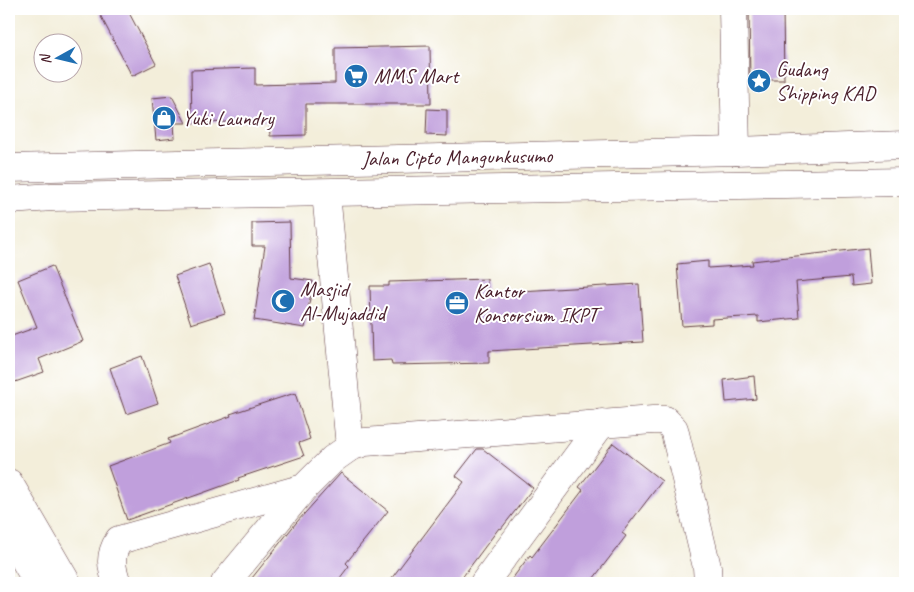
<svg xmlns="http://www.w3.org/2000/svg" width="914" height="592" font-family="Caveat,sans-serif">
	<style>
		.building { fill: #c09fdc }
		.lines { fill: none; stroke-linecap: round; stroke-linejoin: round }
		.minor-casing { stroke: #633e45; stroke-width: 29 }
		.minor { stroke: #fff; stroke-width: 28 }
		.labels { text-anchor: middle; stroke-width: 4; stroke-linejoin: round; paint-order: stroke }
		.poi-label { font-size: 21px; fill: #4a1f2b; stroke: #fff; text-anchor: start }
		.street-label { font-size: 21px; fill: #4a1f2b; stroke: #fff }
	</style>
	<rect width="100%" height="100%" fill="#fff"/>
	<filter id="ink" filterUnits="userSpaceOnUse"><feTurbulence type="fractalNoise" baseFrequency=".02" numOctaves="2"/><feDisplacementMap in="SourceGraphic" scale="10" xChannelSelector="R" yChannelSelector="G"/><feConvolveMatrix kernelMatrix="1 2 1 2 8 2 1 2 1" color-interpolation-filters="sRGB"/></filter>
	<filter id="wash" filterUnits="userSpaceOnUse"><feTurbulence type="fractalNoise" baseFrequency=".0096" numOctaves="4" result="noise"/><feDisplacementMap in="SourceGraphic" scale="20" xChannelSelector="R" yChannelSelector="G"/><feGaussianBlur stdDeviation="1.12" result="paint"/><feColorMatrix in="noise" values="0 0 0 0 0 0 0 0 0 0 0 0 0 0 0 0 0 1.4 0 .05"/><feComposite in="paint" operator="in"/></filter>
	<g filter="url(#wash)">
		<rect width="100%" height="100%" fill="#f3eeda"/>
		<g id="blocks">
			<g class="building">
				<polygon points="97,9 127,9 156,64 132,76"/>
				<polygon points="749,9 783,9 784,80 750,80"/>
				<polygon points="430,46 431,104 306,104 306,135 270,136 269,121 192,123 191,70 255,68 255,85 335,83 335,48"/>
				<polygon points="172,96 186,123 174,123 175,138 156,140 152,98"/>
				<polygon points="427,109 447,110 447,136 426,135"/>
				<polygon points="290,222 291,278 313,281 305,328 254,320 265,246 252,246 252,223"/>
				<polygon points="868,248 871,284 852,286 851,277 796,282 799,318 758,322 758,316 712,319 712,324 682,326 677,264 708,261 708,268 753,265 752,261"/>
				<polygon points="209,264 225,313 191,324 175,276"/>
				<polygon points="52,266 83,341 39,359 44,372 15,382 9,366 9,337 37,327 18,280"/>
				<polygon points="487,279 487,293 639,284 643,342 489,351 489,363 392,365 391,360 372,361 370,286 389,286 389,282"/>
				<polygon points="142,356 158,403 126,414 110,368"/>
				<polygon points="754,376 756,399 726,402 724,380"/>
				<polygon points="295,393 310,439 299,443 304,456 238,478 239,480 127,520 108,466 170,443 168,439 231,416 230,414"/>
				<polygon points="613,443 662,481 622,533 626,536 590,583 509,583 530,555 532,557 583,490 579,487"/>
				<polygon points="477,449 483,449 533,488 501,529 499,528 458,583 388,583 464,482 456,476"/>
				<polygon points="341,473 388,511 346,563 349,566 336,583 248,583 296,523"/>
			</g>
		</g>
	</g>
	<g filter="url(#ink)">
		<use href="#blocks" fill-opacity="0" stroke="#633e45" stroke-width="1"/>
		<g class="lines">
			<g class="minor-casing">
				<g id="minor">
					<polyline points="733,9 736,151"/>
					<polyline points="9,168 736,151 905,145"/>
					<polyline points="326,193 350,447"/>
					<polyline points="9,200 52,197 905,182"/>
					<polyline points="9,483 67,583"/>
					<polyline points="9,533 38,583"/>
					<path d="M 117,583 C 111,566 109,556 119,540 L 304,488 L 333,459 L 350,447 L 365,442 L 653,420 L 665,420 L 674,429 L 707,567 L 708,583"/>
					<polyline points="225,583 304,488"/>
					<polyline points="484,583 602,423"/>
				</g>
			</g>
			<use href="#minor" class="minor"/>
		</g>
	</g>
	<defs>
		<g id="supermarket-disc" transform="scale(1.25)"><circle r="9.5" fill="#1f6fb2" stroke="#fff"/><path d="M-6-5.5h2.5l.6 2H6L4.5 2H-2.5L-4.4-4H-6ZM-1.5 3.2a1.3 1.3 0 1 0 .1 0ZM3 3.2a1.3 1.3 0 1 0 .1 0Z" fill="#fff"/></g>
		<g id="sight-disc" transform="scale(1.25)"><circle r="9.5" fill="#1f6fb2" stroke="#fff"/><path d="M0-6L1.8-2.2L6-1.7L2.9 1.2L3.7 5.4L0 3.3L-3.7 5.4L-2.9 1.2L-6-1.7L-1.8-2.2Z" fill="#fff"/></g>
		<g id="shop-disc" transform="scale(1.25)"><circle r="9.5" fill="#1f6fb2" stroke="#fff"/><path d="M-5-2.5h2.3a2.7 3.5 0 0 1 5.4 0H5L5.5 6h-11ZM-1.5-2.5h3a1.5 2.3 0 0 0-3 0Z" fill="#fff"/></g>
		<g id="mosque-disc" transform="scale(1.25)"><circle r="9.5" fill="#1f6fb2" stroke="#fff"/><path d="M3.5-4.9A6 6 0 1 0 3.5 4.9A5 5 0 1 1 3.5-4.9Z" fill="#fff"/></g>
		<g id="office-disc" transform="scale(1.25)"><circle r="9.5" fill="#1f6fb2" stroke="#fff"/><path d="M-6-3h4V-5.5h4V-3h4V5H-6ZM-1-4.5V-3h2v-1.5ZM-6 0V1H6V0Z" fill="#fff"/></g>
	</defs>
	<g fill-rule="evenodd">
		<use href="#supermarket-disc" x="356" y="76"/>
		<use href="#sight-disc" x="759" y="81"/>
		<use href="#shop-disc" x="164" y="118"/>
		<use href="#mosque-disc" x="283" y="301"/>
		<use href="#office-disc" x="457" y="303"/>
	</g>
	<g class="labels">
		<g class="poi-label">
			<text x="776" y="76">Gudang<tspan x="776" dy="24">Shipping KAD</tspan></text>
			<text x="374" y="83">MMS Mart</text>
			<text x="182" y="125">Yuki Laundry</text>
			<text x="300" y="296">Masjid<tspan x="300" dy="24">Al-Mujaddid</tspan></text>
			<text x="474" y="298">Kantor<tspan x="474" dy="24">Konsorsium IKPT</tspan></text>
		</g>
		<g class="street-label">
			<text transform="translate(457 157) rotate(-1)" y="7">Jalan Cipto Mangunkusumo</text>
		</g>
	</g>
	<rect width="914" height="592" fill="none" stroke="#fff" stroke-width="30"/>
	<g transform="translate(58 58) rotate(262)"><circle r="24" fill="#ffffff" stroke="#b7a5aa"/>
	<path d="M0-4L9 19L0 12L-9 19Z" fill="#1f6fb2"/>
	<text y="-8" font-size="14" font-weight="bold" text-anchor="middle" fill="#4a1f2b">N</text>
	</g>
</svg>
